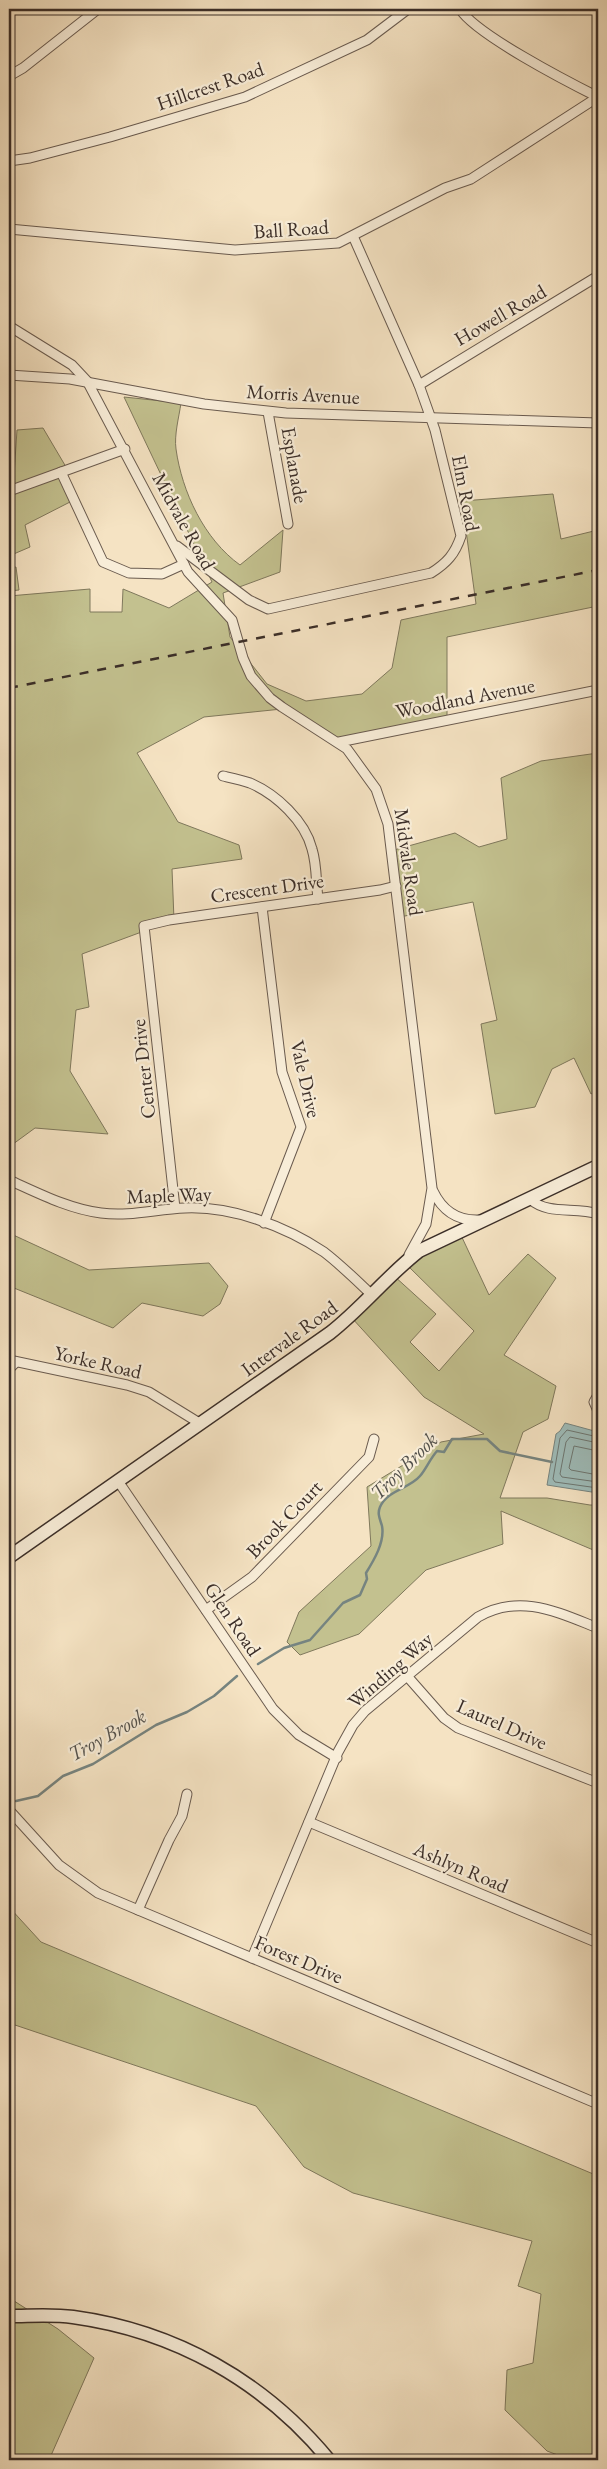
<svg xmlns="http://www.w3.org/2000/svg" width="607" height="2469" font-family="'EB Garamond',serif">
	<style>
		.green { fill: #c3c18f; stroke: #7f785c }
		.water { fill: #9ebdbb; stroke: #768480 }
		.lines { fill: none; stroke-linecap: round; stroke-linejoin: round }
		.shore { stroke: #6c7672; stroke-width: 1 }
		.stream { stroke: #768480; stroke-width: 2.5 }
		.street-casing { stroke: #6a5b4f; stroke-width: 11 }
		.secondary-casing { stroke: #3b2e28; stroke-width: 15 }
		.street { stroke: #f8edd8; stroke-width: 9 }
		.secondary { stroke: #f8edd8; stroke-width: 12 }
		.rail { stroke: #3b2e28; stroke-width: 2.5; stroke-dasharray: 9 9; stroke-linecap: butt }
		.labels { text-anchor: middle; stroke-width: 4.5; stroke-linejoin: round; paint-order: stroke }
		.street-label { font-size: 20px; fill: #3b2e28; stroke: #f8edd8 }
		.water-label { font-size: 21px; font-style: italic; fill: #54524d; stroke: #f8edd8 }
	</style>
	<rect width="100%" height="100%" fill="#f5e3c3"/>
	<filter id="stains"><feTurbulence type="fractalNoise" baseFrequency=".004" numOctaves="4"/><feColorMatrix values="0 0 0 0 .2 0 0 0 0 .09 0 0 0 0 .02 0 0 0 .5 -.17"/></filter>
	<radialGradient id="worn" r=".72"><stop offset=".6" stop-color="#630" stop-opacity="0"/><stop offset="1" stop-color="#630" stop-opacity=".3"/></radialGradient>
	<g class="green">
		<path d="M 124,397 L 181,403 C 179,417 174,435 176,449 C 182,492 204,539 240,565 L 283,530 L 280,572 L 223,593 L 230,637 L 267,684 L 306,701 L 362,694 L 392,668 L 401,620 L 476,604 L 462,501 L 553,494 L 561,539 L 598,530 L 598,606 L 447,637 L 447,722 L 343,744 L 282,709 L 204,717 L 137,753 L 178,822 L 239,845 L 242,859 L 172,869 L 174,920 L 82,954 L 89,1007 L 76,1010 L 70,1071 L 108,1134 L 35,1128 L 9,1147 L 9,596 L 90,589 L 90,612 L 122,612 L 123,589 L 169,608 L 212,582 Z"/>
		<polygon points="43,428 69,472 59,475 70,502 25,525 30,547 9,556 9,493 13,491 17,430"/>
		<polygon points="16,567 19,590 9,591 9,568"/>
		<polygon points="598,753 598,1090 591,1094 574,1058 552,1069 535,1107 495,1114 481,1024 497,1020 473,902 400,917 394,850 455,833 479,847 507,839 501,778 541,761"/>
		<polygon points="459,1231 489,1295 528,1254 556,1278 504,1355 556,1386 548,1419 523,1432 500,1498 547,1498 590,1505 598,1505 598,1552 501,1511 503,1544 426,1570 359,1634 300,1655 287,1642 299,1612 371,1546 367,1487 441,1442 484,1434 424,1397 351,1317 393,1275 436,1314 410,1342 439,1371 474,1331 407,1265"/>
		<polygon points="9,1233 89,1270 209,1263 228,1286 220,1304 203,1316 142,1303 113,1328 9,1286"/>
		<polygon points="9,1907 41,1942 598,2176 598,2460 571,2460 547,2451 505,2410 507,2370 533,2363 541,2294 518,2286 532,2241 353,2193 304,2167 256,2106 9,2023"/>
		<polygon points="9,2294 11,2299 58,2329 94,2358 49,2460 9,2460"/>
	</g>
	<polygon class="water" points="565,1423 598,1432 598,1493 547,1485 556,1434 560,1431"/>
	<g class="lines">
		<g class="shore">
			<polyline points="598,1437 567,1430 560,1438 553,1479 555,1482 598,1488"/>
			<polyline points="598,1443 570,1437 566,1442 560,1474 562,1477 598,1482"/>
			<polyline points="598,1451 574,1446 569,1468 571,1470 598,1475"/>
		</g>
		<g class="stream">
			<path d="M 258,1664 L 284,1648 L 310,1640 L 343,1603 L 360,1595 L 367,1579 L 366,1573 C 374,1560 385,1542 382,1526 C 380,1519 377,1514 380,1507 C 387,1490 409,1489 420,1476 C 426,1469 430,1459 437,1451 L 444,1452 L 452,1439 L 487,1439 L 500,1451 L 552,1462"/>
			<polyline points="16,1801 38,1796 63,1776 93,1764 156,1725 187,1712 214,1696 237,1676"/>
		</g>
		<g class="street-casing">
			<g id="street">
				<path d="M 460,9 C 475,34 568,82 598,97"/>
				<polyline points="9,76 23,68 98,9"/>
				<polyline points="9,161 30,158 110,137 245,97 367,40 408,9"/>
				<polyline points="9,229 235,250 338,243 445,188 471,179 598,97"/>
				<polyline points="9,326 72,365 87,381 188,572 232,620 243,658 251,676 270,698 282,707 347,749 376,789 388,824 432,1188 426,1224 409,1255"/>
				<polyline points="9,375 70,379 204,404 286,413 598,423"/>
				<polyline points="419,385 598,276"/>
				<polyline points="268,412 288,524"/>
				<polyline points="61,472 103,562 129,573 162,574 184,564"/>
				<polyline points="9,491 125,449"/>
				<path d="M 177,546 L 249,600 L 268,609 L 431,573 C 447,563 455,554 461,536 L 435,430 L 419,385 L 353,236"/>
				<polyline points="339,742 598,690"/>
				<path d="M 223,776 C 232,778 242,780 250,783 C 276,794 305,821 312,849 C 317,865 316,883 318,899"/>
				<polyline points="262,907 282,1072 301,1127 264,1223"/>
				<path d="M 9,1180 C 38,1193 69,1209 101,1213 C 129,1217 157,1209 185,1208 C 232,1206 285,1226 324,1252 C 341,1265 356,1280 372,1295"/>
				<path d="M 433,1191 C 442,1210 457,1221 479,1220"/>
				<path d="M 530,1199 C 549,1216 575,1206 598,1214"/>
				<polyline points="175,1208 144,926 169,920 380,890 396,886"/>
				<polyline points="9,1360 127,1385 149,1392 201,1424"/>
				<polyline points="9,1369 16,1362"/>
				<polyline points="598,1395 594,1402 598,1411"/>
				<polyline points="118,1481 273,1709 299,1735 337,1758"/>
				<polyline points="206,1610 252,1577 369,1457 374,1439"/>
				<polyline points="407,1676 444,1718 458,1728 598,1783"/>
				<polyline points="9,1810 59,1865 98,1893 598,2104"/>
				<polyline points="309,1822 598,1943"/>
				<polyline points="138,1910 169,1840 182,1816 187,1794"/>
				<path d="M 252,1958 L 338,1752 L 353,1725 L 365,1711 L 478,1617 C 520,1593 557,1612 598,1628"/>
			</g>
		</g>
		<g class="secondary-casing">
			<g id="secondary">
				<path d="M 9,1557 L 330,1333 C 362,1308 387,1276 419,1251 L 598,1166"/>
				<path d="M 9,2316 C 30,2316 52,2314 73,2317 C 175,2331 264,2381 329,2460"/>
			</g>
		</g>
		<use href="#street" class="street"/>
		<use href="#secondary" class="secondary"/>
		<polyline class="rail" points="9,688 598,570"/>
	</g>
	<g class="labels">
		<g class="street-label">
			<text transform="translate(210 86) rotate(-19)" y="7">Hillcrest Road</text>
			<text transform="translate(291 229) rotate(-4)" y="7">Ball Road</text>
			<text transform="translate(500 315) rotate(-30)" y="7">Howell Road</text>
			<text transform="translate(303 394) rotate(3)" y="7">Morris Avenue</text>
			<text transform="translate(295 465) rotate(80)" y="7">Esplanade</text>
			<text transform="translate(466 493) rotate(79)" y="7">Elm Road</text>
			<text transform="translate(184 521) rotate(61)" y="7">Midvale Road</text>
			<text transform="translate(465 698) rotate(-11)" y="7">Woodland Avenue</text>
			<text transform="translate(409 862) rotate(82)" y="7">Midvale Road</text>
			<text transform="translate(267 888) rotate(-8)" y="7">Crescent Drive</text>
			<text transform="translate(143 1069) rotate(-96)" y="7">Center Drive</text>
			<text transform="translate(306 1079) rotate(77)" y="7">Vale Drive</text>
			<text transform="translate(169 1195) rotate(-2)" y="7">Maple Way</text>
			<text transform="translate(289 1338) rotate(-36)" y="7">Intervale Road</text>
			<text transform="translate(98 1362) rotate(13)" y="7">Yorke Road</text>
			<text transform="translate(284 1519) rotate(-46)" y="7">Brook Court</text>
			<text transform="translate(233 1619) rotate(56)" y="7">Glen Road</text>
			<text transform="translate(390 1670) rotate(-41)" y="7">Winding Way</text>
			<text transform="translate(502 1724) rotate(24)" y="7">Laurel Drive</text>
			<text transform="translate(461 1867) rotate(23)" y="7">Ashlyn Road</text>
			<text transform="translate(299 1959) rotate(23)" y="7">Forest Drive</text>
		</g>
		<g class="water-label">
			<text transform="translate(404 1466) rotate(-45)" y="7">Troy Brook</text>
			<text transform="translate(107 1735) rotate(-29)" y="7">Troy Brook</text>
		</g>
	</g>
	<rect width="607" height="2469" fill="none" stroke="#f5e3c3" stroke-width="30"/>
	<rect x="10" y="10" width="587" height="2449" fill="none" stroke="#3b2e28" stroke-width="2.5"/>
	<rect x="15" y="15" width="577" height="2439" fill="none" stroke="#3b2e28"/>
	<rect width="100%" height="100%" filter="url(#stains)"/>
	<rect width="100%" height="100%" fill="url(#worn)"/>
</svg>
